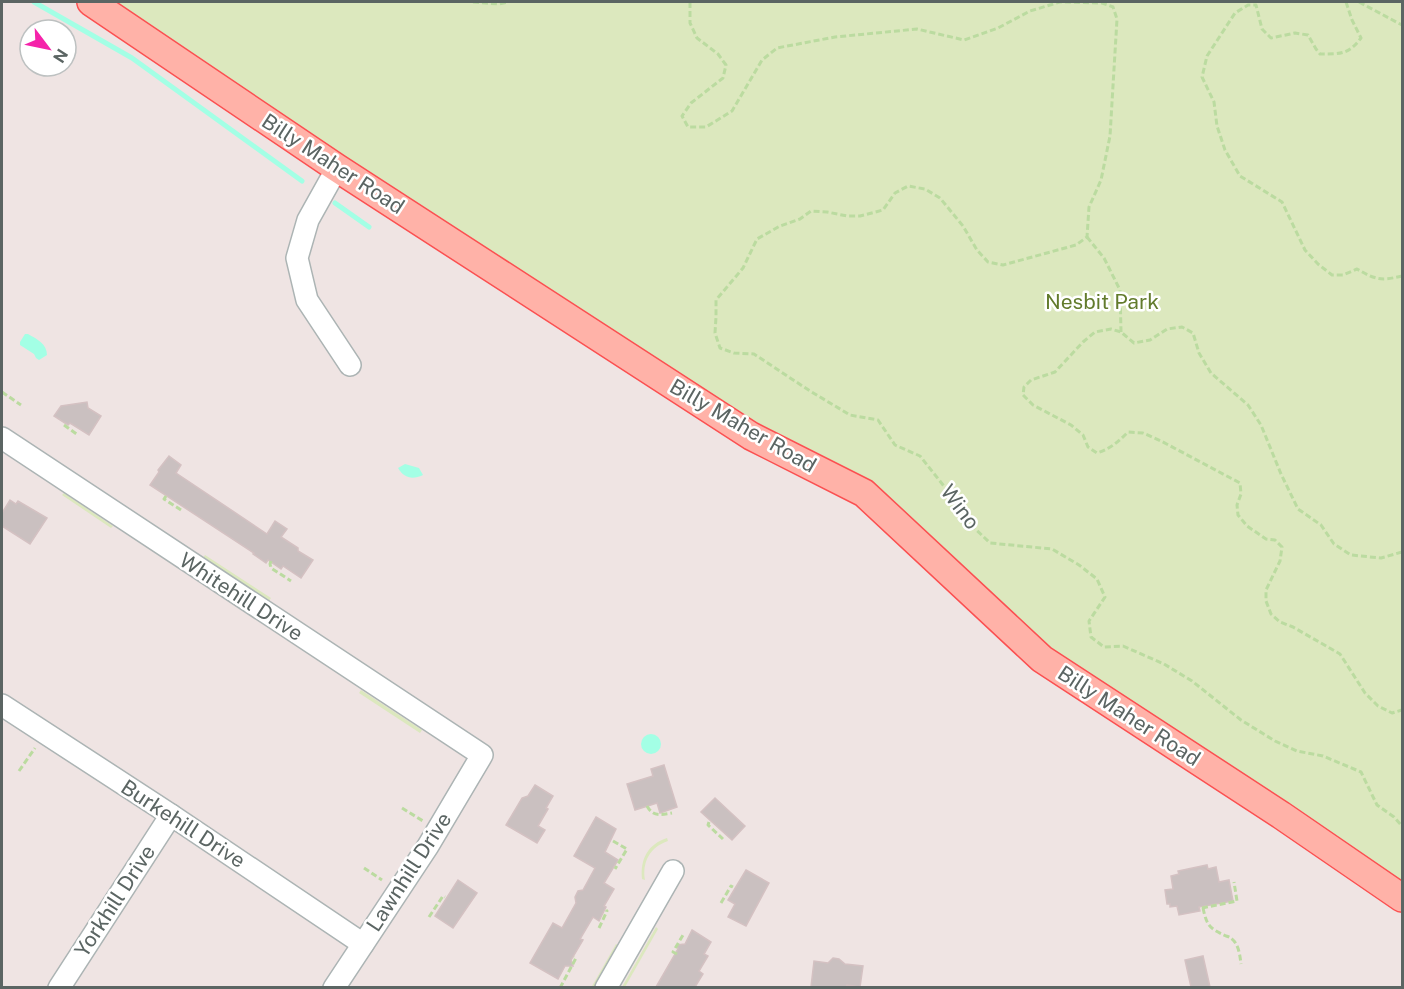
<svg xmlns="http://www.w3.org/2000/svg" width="1404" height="989" font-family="'Public Sans',sans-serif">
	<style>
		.green { fill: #dce8be }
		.water { fill: #a3ffe5 }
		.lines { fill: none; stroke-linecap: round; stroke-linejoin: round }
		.stream { stroke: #a3ffe5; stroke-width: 5 }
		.building { fill: #cac0c0; stroke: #d4c1c2; stroke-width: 1.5 }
		.minor-casing { stroke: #acb4b4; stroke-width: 24 }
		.major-casing { stroke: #fb5051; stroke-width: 30 }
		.path { stroke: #bbdba0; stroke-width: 3; stroke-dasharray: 6 3; stroke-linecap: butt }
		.minor { stroke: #fff; stroke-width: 21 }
		.major { stroke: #ffb2a8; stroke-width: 27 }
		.labels { text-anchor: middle; stroke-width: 5; stroke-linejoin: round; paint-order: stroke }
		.street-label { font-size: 21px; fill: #5b6563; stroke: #fff }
		.park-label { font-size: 21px; fill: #627b2c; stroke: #fff }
	</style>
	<rect width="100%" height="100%" fill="#efe4e3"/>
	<g class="green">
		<polygon points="83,2 1402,2 1402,901 1025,644 877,504 725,411"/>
		<polygon points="64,493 113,526 111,528 62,495"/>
		<polygon points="205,555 271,598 269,601 203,558"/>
		<polygon points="361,690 422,730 420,733 359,693"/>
		<path d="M 667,838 L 668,841 C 650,847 642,862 645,880 L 642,879 C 640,859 648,844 667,838 Z"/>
		<polygon points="656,927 658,929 625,987 622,987"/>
		<polygon points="616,944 619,946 595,987 591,988"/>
	</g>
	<g class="water">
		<path d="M 25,334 L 28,334 C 37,339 47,344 47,355 L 39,360 L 36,358 L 34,354 L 20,345 L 20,342 Z"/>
		<path d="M 405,464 L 419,468 L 423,475 C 412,480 404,478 398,468 Z"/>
		<circle cx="651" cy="744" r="10"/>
	</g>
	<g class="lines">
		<g class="stream">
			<polyline points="34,2 132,58 302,181"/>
			<polyline points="335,203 369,227"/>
		</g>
	</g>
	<g class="building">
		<polygon points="87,402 88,408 101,416 89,435 70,423 68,425 54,416 61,406"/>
		<polygon points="169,456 181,465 176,473 267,534 275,521 287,529 281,537 298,548 298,551 313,560 301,578 283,566 281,569 268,560 266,563 253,554 254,553 150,485 159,472 158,470"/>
		<polygon points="10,500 16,504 18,501 47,518 30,544 2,526 2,513"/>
		<polygon points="664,765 677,807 660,813 657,803 635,810 627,784 653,776 651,769"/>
		<polygon points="535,785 553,796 546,808 548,809 538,826 545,830 537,843 506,825 522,798 528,796"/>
		<polygon points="715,798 745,826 732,840 701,812"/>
		<polygon points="596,817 616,829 605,852 618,860 604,883 614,889 604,906 606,907 599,921 593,917 580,939 583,940 571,960 573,966 565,966 558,979 530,963 553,923 562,928 576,903 575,897 578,891 583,890 595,868 574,856"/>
		<polygon points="1207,865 1208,869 1216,867 1219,882 1229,880 1233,901 1199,907 1200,911 1179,915 1177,906 1170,907 1170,904 1167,904 1165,890 1173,889 1171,876 1179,874 1178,871"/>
		<polygon points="746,870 769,883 746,926 728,917 735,904 728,900"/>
		<polygon points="458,880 477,893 453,928 435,916"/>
		<polygon points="692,930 711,942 704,954 708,956 699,971 703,974 695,987 656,987 678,949 677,945 685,944"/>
		<polygon points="1203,956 1210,987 1191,987 1185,960"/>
		<polygon points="833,958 839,959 845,964 863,966 860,987 847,985 846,987 811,987 814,961 828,963"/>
	</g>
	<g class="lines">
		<g class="minor-casing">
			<g id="minor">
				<polyline points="337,168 308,220 297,258 307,300 350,365"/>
				<polyline points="2,438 482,755 428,846 334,988"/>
				<polyline points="2,705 171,815 363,944"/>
				<polyline points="59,988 171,815"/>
				<polyline points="606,988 673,871"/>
			</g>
		</g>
		<g class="major-casing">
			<polyline id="major" points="91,2 337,168 751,436 864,493 1042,659 1281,815 1402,898"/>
		</g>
		<g class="path">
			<polyline points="473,2 499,4 508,2"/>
			<polyline points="690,2 690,23 697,38 718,54 726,65 723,78 691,103 682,116 688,127 706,127 732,111 762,60 777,48 835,37 917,29 964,40 998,28 1030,11 1060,2 1102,3 1113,7 1117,19 1110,136 1101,180 1089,207 1087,237 1076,245 1003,265 988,262 977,250 963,226 940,198 925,189 908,186 895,193 883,210 860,216 847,216 827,212 811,211 800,219 780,226 757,239 743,268 716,300 716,317 715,333 720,348 734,353 754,354 810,391 850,415 878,420 895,445 920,456 951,495 965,519 990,543 1052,549 1079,565 1097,579 1105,597 1089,621 1091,637 1104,647 1123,646 1164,664 1192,681 1241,720 1275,741 1297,751 1323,756 1361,772 1377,805 1394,817 1402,826"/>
			<path d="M 1346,2 L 1352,20 L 1361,38 C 1348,55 1340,54 1320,54 L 1316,49 L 1308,35 L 1295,33 L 1271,38 L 1262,29 L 1256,5 L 1248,5 L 1235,13 L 1207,56 L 1202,77 L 1214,102 L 1217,126 L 1225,150 L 1240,176 L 1282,202 L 1305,250 L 1318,264 L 1332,275 L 1343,275 L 1357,269 C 1376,280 1381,281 1402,276"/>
			<polyline points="1359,2 1402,25"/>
			<polyline points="1087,237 1104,258 1120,290 1121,332"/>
			<polyline points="2,392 21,405"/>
			<polyline points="64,425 78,435"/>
			<polyline points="166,496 164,499 181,510"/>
			<path d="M 1402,552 L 1381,558 L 1351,555 L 1334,544 L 1321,525 L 1298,509 L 1281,474 L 1261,425 L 1248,405 L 1211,373 L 1199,353 L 1193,333 L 1182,327 L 1167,329 L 1150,340 L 1134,343 L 1121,332 L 1111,329 L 1095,332 L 1083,342 L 1055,372 L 1031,380 L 1024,387 L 1023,395 L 1033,405 L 1071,425 L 1083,435 L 1088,447 L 1097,453 C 1110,449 1118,442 1128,432 L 1143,433 L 1161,441 L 1240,483 L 1241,494 L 1237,505 L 1238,515 L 1247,526 L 1266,539 L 1275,540 L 1282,547 L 1280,561 L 1266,590 L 1266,601 L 1271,614 L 1280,622 L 1293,627 L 1340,654 L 1365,693 L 1378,706 L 1392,713 L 1402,710"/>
			<polyline points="271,561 270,564 271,568 291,581"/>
			<polyline points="19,771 35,748"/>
			<path d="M 647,806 C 653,817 661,815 672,813"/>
			<polyline points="402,808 423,821"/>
			<polyline points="709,822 708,825 723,839"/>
			<polyline points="613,841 627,849 615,869"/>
			<polyline points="364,868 382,880"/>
			<polyline points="721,903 731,886 733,887"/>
			<polyline points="1202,908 1237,901 1234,882"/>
			<path d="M 1203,908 C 1207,926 1209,928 1226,936 C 1230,937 1231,938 1234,941 C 1239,947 1240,956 1241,964"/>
			<polyline points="429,917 443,896 445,897"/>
			<polyline points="599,928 607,911 606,910"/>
			<polyline points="677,954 673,952 683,935"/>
			<polyline points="560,988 576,958 574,957"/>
		</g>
		<use href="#minor" class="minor"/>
		<use href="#major" class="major"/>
	</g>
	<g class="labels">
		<g class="street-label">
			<text transform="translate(333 164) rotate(33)" y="7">Billy Maher Road</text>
			<text transform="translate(743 426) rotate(30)" y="7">Billy Maher Road</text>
			<text transform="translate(960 507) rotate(53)" y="7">Wino</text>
			<text transform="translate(241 597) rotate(33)" y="7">Whitehill Drive</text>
			<text transform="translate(1129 716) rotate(33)" y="7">Billy Maher Road</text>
			<text transform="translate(183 824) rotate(33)" y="7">Burkehill Drive</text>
			<text transform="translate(409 872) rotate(-57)" y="7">Lawnhill Drive</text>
			<text transform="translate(115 901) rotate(-57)" y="7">Yorkhill Drive</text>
		</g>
		<g class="park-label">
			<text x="1102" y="309">Nesbit Park</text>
		</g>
	</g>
	<rect width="1404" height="989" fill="none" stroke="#5b6563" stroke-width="6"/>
	<g transform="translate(48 48) rotate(122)"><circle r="28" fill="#ffffff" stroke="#bdc1c1" stroke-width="1.5"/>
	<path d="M0-4.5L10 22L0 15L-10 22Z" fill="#f523aa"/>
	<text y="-9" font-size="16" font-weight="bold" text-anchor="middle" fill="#5b6563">N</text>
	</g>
</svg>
